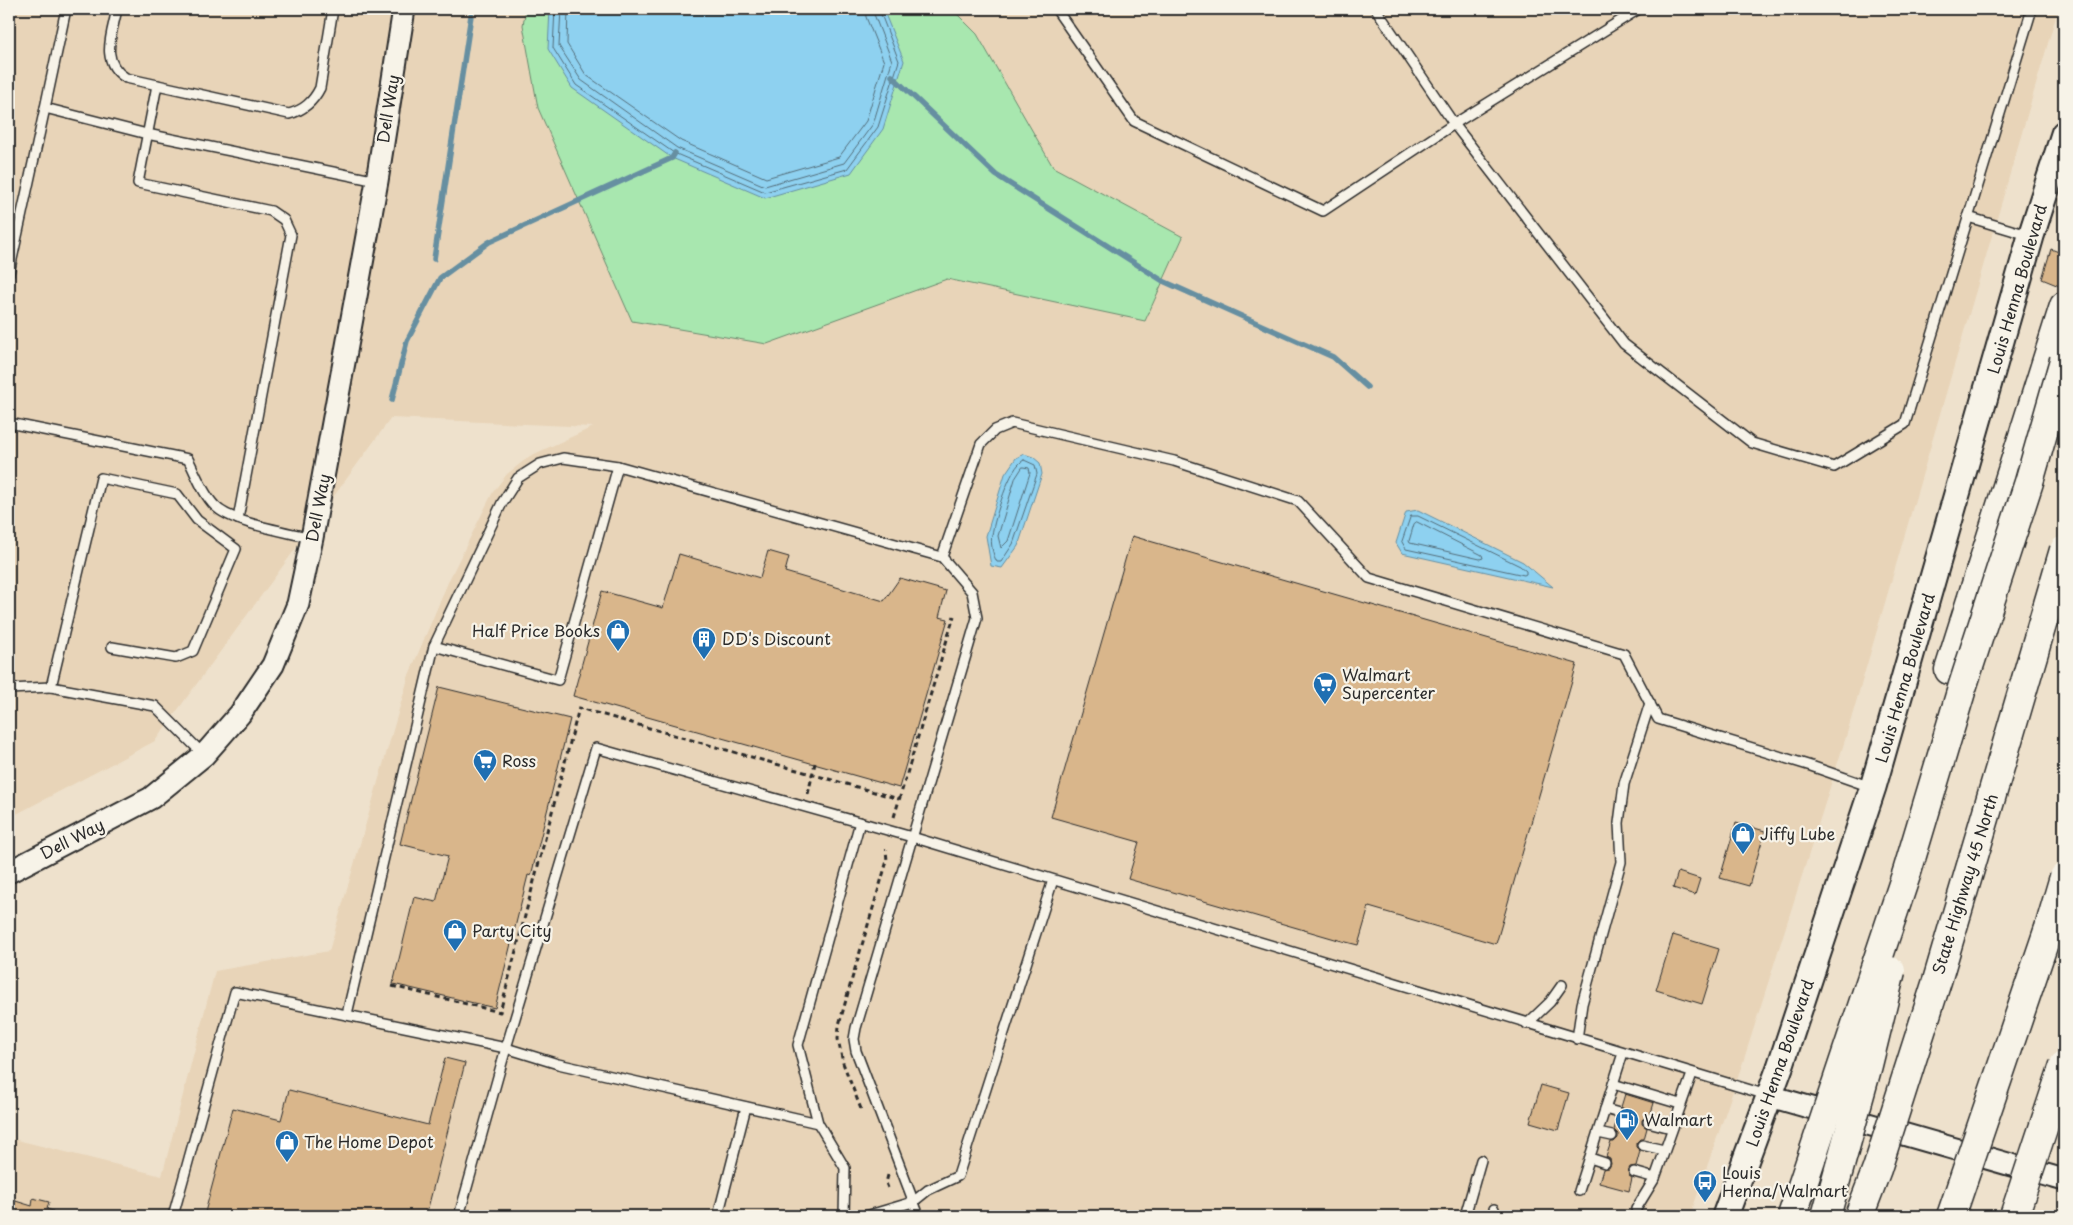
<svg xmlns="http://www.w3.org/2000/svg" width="2073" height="1225" font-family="'Playpen Sans',sans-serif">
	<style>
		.built { fill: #e8d4b8 }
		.green { fill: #a8e7af; stroke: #6a896d }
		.water { fill: #8ed1f0; stroke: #668fa1 }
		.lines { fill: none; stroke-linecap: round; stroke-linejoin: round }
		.shore { stroke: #536d7a; stroke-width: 1 }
		.stream { stroke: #668fa1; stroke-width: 5.5 }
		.building { fill: #d9b68b; stroke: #2b2b2b }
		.service-casing { stroke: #2b2b2b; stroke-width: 12 }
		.tertiary-casing { stroke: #2b2b2b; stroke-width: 25 }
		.secondary-casing { stroke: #2b2b2b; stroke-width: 29 }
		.motorway-casing { stroke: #2b2b2b; stroke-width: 31 }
		.path { stroke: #2b2b2b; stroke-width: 3; stroke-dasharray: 5 4; stroke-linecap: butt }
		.service { stroke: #f7f3e8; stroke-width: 9 }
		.tertiary { stroke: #f7f3e8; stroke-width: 21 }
		.secondary { stroke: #f7f3e8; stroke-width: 25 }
		.motorway { stroke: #f7f3e8; stroke-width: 28 }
		.motorway-bridge-casing { stroke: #2b2b2b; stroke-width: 31; stroke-linecap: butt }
		.motorway-bridge { stroke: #f7f3e8; stroke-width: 28 }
		.labels { text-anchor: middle; stroke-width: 4.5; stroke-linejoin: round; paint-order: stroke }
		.street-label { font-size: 16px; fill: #2b2b2b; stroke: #f7f3e8 }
		.poi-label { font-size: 16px; fill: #2b2b2b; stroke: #f7f3e8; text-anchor: start }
	</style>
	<rect width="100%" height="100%" fill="#eee1cc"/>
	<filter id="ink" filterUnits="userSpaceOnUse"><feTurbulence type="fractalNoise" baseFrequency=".02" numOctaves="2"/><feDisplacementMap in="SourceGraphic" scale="10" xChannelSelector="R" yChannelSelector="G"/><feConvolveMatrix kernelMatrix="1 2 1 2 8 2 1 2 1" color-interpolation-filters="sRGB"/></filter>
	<g filter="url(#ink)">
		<polygon class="built" points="9,9 2058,9 1845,740 1744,1059 1690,1216 9,1216 9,1138 162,1176 215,971 329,951 409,675 449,580 493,492 507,474 530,456 593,427 391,418 155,741 9,818"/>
		<polygon class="green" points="526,9 952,9 977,34 1053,167 1183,237 1145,321 947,279 767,344 632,321 538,108 523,25"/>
		<g class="water">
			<polygon points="550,9 883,9 904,61 883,129 851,173 765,198 672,158 572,88 548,49"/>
			<polygon points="1024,454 1033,457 1040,463 1042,474 1018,546 1002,568 991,566 986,536 1005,474 1016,458"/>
			<polygon points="1418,510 1523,562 1553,587 1402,553 1396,543 1406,512"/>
		</g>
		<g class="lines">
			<g class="shore">
				<polyline points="555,9 553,48 576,85 674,153 765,192 847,169 878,127 899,61 879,9"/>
				<polyline points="561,9 559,46 581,80 677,148 765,186 844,163 873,124 892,61 872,9"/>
				<polyline points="568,9 567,44 586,75 681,141 766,178 839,157 866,121 884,62 866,17 865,9"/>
				<path d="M 1024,460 L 1035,465 L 1037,474 L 1013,544 L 1001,562 L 997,562 C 993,556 990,542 992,535 C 994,520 1010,465 1024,460 Z"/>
				<polygon points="1023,467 1029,468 1030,473 1008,541 1001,548 998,536 1015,479"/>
				<polygon points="1411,516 1418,516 1520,566 1526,571 1526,574 1524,575 1406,549 1402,542"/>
				<polygon points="1417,522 1482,555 1483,558 1480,559 1410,543 1409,541 1414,524"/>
			</g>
			<g class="stream">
				<polyline points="892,76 996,175 1163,281 1333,357 1367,387"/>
				<polyline points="434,259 472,9"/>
				<polyline points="392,400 407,341 440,278 489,242 672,158 675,153"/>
			</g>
		</g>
		<g class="building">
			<polygon points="2051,249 2064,254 2064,288 2042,279"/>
			<polygon points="1132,536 1577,664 1496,944 1369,907 1358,945 1342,941 1128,879 1139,842 1051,817"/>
			<polygon points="768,551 789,557 785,572 884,601 900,578 946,591 939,617 948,619 899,788 573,696 602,591 663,608 679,554 760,578"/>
			<polygon points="439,687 570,719 531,876 528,875 495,1008 393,984 414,897 436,902 448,856 400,844"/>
			<polygon points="1736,823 1765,831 1749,886 1720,878"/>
			<polygon points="1678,872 1700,879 1695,895 1673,888"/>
			<polygon points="1673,935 1719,949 1702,1004 1656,990"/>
			<polygon points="445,1058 465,1063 426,1216 204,1216 233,1108 281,1120 289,1090 428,1125"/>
			<polygon points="1541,1085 1569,1093 1558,1130 1530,1122"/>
			<polygon points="1625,1094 1654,1103 1650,1116 1646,1116 1642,1120 1642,1124 1647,1128 1644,1139 1640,1139 1636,1143 1636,1147 1640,1151 1636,1166 1630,1167 1628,1171 1629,1176 1632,1178 1629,1191 1599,1183 1603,1169 1609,1168 1611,1164 1610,1159 1606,1157 1611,1142 1614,1142 1618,1138 1618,1134 1614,1130 1617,1119 1623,1118 1625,1114 1624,1109 1621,1107"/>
			<polygon points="33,1198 49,1202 47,1209 53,1211 52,1216 9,1216 9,1199 32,1206"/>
		</g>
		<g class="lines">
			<g class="service-casing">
				<g id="service">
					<polyline points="66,9 45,108 147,134 377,181"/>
					<path d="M 117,9 C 112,34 99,62 126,78 L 289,114 C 304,110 313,102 320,88 L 333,9"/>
					<polyline points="1056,9 1134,121 1323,211 1454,124 1639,9"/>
					<polyline points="1376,9 1454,124 1624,344 1752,443 1834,467 1905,424 2032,9"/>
					<polyline points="157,85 138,183 271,211 284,220 291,235 238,519"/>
					<polyline points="1968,217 2028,235"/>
					<polyline points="9,273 45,108"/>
					<path d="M 9,423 L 188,459 C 196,474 203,494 215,506 C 231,523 288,532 311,538"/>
					<polyline points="434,646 558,680 618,466"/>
					<polyline points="112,647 176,658 193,651 236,549 197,520 177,494 101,478 51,687 155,706 204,755"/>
					<polyline points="9,689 51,687"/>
					<polyline points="347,1014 434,646 502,503 518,478 540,464 563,458 618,466 942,557"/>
					<polyline points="1527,1024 1550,1002 1562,985"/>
					<polyline points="1577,1039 1582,1004 1621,862 1619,823 1624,784 1650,703"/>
					<polyline points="1613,1084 1680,1104"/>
					<polyline points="1605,1109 1619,1113"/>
					<polyline points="1648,1122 1671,1128"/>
					<polyline points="1598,1133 1612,1136"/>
					<polyline points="1642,1145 1664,1150"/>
					<polyline points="1590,1158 1605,1163"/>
					<polyline points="1634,1172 1655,1178"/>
					<polyline points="1579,1191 1623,1053"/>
					<polyline points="1636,1209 1655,1178 1692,1074"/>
					<polyline points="173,1216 235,992 506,1048 558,1064 818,1123"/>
					<polyline points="459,1216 506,1048 596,748 912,837 1767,1095"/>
					<polyline points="718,1216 746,1107"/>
					<polyline points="844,1216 845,1168 818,1123 798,1045 860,822"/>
					<polyline points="866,1216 913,1202 928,1190 958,1176 1053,880"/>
					<polyline points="919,1216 856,1051 854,1039 856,1028 977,618 972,592 942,557 981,444 995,430 1012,423 1174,461 1298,501 1369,578 1624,654 1658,719 1811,766 1871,787"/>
					<polyline points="1465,1216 1481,1160"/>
					<polyline points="1492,1216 1494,1209"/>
				</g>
			</g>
			<g class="tertiary-casing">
				<g id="tertiary">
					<polyline points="9,872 151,798 204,755 240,714 273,665 298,604 312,538 377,181 404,9"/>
					<polyline points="1770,1096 2064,1180"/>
				</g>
			</g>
			<g class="secondary-casing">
				<polyline id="secondary" points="1725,1216 1780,1067 1873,787 2031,236 2064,134"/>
			</g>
			<g class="motorway-casing">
				<polyline id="motorway" points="1949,670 2064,306"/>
			</g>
			<g class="path">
				<polyline points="808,794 815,763"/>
				<polyline points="894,817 954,616"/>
				<polyline points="392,986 500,1012 579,708 899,799"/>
				<polyline points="861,1109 843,1063 838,1039 839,1025 851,982 887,861 886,849"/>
				<polyline points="888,1175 886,1183 888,1188"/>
			</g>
			<use href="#service" class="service"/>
			<use href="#tertiary" class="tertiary"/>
			<use href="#secondary" class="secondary"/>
			<use href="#motorway" class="motorway"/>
			<g class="motorway-bridge-casing">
				<g id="motorway-bridge">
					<polyline points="1792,1216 1907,872 1963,685 2029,482 2064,360"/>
					<polyline points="1826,1216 1868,1065 1891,971"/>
					<polyline points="1859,1216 1877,1169 1937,981 2064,550"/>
					<polyline points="1951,1216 2049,928 2064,877"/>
					<polyline points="2014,1216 2064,1065"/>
				</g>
			</g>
			<use href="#motorway-bridge" class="motorway-bridge"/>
		</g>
	</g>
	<defs>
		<g id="shop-pin" transform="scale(1.25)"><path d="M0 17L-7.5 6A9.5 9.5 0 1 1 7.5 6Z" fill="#1f6fb2" stroke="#f7f3e8"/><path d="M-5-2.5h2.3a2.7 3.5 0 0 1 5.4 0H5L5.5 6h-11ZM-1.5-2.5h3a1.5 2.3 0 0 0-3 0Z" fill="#fff"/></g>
		<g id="building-pin" transform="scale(1.25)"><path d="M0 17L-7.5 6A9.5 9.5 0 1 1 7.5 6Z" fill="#1f6fb2" stroke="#f7f3e8"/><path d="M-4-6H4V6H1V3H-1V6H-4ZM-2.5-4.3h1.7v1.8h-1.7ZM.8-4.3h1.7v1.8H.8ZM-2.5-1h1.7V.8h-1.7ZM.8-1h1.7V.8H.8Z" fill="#fff"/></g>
		<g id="supermarket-pin" transform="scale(1.25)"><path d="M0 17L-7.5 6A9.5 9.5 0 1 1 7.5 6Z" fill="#1f6fb2" stroke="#f7f3e8"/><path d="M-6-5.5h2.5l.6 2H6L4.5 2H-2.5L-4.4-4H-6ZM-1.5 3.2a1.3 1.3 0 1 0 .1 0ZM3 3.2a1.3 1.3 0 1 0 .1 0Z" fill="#fff"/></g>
		<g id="fuel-pin" transform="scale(1.25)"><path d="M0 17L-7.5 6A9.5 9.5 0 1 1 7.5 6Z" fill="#1f6fb2" stroke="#f7f3e8"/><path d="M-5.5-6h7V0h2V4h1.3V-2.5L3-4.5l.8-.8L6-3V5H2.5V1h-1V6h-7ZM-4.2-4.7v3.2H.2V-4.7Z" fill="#fff"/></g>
		<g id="bus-pin" transform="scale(1.25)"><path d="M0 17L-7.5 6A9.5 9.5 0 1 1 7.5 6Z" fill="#1f6fb2" stroke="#f7f3e8"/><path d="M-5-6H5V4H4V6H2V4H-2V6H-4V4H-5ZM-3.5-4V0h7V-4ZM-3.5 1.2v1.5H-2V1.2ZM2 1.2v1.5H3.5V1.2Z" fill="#fff"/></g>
	</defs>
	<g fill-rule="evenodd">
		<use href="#shop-pin" x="618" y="631"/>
		<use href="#building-pin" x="704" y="639"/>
		<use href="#supermarket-pin" x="1325" y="684"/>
		<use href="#supermarket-pin" x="485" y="761"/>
		<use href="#shop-pin" x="1743" y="834"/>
		<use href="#shop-pin" x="455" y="931"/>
		<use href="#fuel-pin" x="1627" y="1120"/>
		<use href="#shop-pin" x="287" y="1142"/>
		<use href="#bus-pin" x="1705" y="1182"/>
	</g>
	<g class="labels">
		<g class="street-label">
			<text transform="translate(388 109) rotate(-81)" y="6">Dell Way</text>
			<text transform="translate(2017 289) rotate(-74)" y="6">Louis Henna Boulevard</text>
			<text transform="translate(318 508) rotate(-79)" y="6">Dell Way</text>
			<text transform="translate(1905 678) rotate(-74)" y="6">Louis Henna Boulevard</text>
			<text transform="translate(72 839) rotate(-27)" y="6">Dell Way</text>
			<text transform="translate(1965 884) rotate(-73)" y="6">State Highway 45 North</text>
			<text transform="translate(1780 1063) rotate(-71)" y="6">Louis Henna Boulevard</text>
		</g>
		<g class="poi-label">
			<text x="600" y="637" text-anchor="end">Half Price Books</text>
			<text x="722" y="645">DD's Discount</text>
			<text x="1342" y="681">Walmart<tspan x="1342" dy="18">Supercenter</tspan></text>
			<text x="502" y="767">Ross</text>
			<text x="1760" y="840">Jiffy Lube</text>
			<text x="472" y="937">Party City</text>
			<text x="1644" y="1126">Walmart</text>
			<text x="304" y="1148">The Home Depot</text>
			<text x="1722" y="1179">Louis<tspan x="1722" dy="18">Henna/Walmart</tspan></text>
		</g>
	</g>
	<rect width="2073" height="1225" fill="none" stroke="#f7f3e8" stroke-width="30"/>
	<rect x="15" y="15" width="2043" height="1195" fill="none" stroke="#2b2b2b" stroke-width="2" filter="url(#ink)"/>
</svg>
